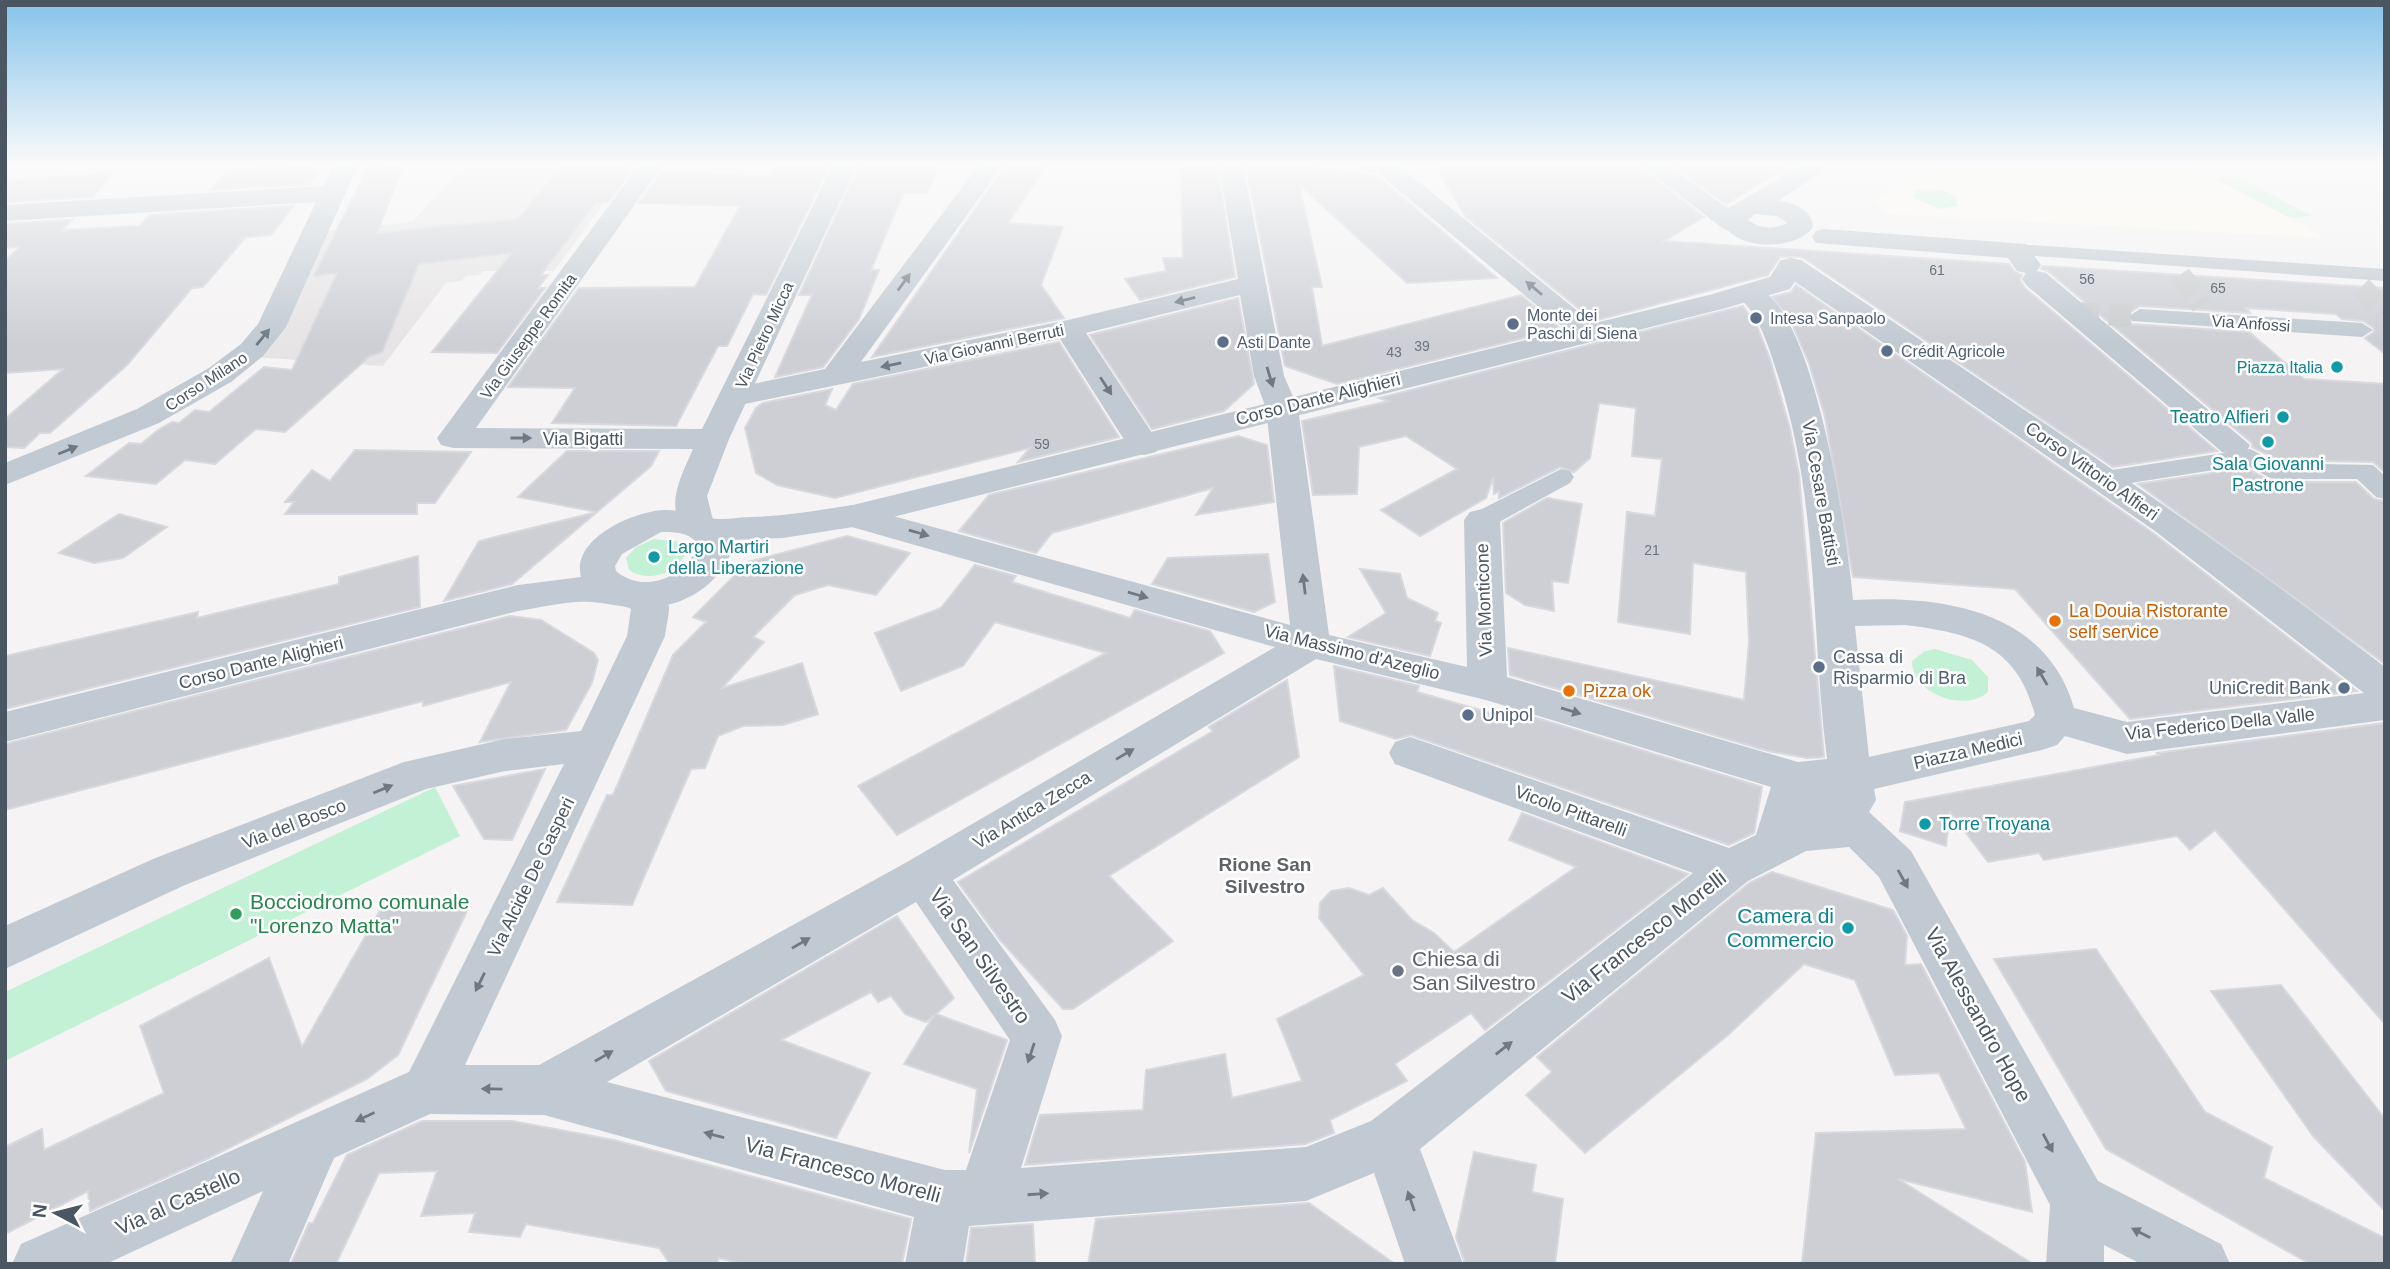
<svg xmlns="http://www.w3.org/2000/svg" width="2390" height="1269" font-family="Helvetica,sans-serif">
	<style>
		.commercial { fill: #fdf9ef }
		.education { fill: #e6e4e5 }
		.green { fill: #c3f1d5 }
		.building { fill: #cdcfd5; stroke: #d7d9de; stroke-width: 2 }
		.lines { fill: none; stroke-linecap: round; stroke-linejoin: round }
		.pedestrian-tunnel { stroke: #caccce; stroke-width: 22; stroke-dasharray: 22 10; stroke-linecap: butt }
		.pedestrian { fill: #c1cad2; fill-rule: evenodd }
		.minor { fill: #c1cad2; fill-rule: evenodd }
		.tertiary { fill: #c1cad2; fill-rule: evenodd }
		.oneway { fill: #6e7983 }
		.service-dot { fill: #5c6f8a; stroke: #fff; stroke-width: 2.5 }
		.culture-dot { fill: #0f9aa8; stroke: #fff; stroke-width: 2.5 }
		.food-dot { fill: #e8710a; stroke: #fff; stroke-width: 2.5 }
		.leisure-dot { fill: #2e9e5b; stroke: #fff; stroke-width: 2.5 }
		.worship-dot { fill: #6b7280; stroke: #fff; stroke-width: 2.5 }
		.labels { text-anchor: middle; stroke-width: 5; stroke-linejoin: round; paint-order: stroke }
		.number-label { font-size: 14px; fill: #6b747e }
		.far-service-label { font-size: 16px; fill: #4e5e75; stroke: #fff; text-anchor: start }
		.far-street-label { font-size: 16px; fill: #4a5661; stroke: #fff }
		.far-culture-label { font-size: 16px; fill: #0d838f; stroke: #fff; text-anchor: end }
		.street-label { font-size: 18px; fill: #4a5661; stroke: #fff }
		.culture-label { font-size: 18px; fill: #0d838f; stroke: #fff; text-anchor: start }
		.food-label { font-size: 18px; fill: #c56008; stroke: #fff; text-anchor: start }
		.service-label { font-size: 18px; fill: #4e5e75; stroke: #fff; text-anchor: start }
		.neighbourhood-label { font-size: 19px; font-weight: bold; fill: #5f6368; stroke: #fff }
		.near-leisure-label { font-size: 21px; fill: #27864d; stroke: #fff; text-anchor: start }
		.near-culture-label { font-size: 21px; fill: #0d838f; stroke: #fff; text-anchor: end }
		.near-street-label { font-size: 21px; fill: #4a5661; stroke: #fff }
		.near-worship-label { font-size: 21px; fill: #5b616d; stroke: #fff; text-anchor: start }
	</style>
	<rect width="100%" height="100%" fill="#f5f3f3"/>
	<polygon class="commercial" points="1938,165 2189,165 2325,238 1890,214 1874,202"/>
	<polygon class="education" points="465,165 632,165 554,271 483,271 479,275 466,276 461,281 446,283 383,366 253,357 324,231 412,222"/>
	<g class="green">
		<polygon points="2236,176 2312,216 2291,218 2215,179"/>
		<polygon points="1928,189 1946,191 1957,198 1957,206 1940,209 1913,198 1915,190"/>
		<path d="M 654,539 L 680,542 L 686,552 C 678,574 647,583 629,570 L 626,558 L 636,547 Z"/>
		<path d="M 1935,649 L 1972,660 L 1988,677 L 1988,692 C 1965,713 1912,694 1912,661 L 1925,651 Z"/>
		<polygon points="435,787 460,836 5,1061 5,992"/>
	</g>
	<g class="building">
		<polygon points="316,165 310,173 318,172 309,184 210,190 228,169"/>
		<polygon points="404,165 377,233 518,219 562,165 623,165 631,166 628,171 632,171 608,202 596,202 541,275 548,275 538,288 545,288 497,353 432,352 512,253 419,264 382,352 370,356 285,432 256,429 215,464 185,460 156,484 86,476 129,443 141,444 158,430 172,422 179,423 195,410 209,412 264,367 292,370 337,273 314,276 368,167"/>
		<polygon points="778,165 830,165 766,295 753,294 727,346 718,346 676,426 552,423 575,388 508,387 579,288 695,287 740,206 639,203 662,172 772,175"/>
		<polygon points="859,165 941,165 926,193 903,193 871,270 879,270 859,319 823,367 775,377 812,295 799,295"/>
		<polygon points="1006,165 1047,165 1008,223 1063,227 1041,285 1064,318 872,357"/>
		<polygon points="1181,165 1217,165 1235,277 1140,300 1125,279 1166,271 1163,258 1183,258"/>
		<polygon points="1246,165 1302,165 1377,176 1497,278 1407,283 1299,184 1322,287 1312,287 1322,346 1521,295 1561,329 1337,384 1285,366"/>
		<polygon points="1435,165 1637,165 1704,217 1664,241 2009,264 2015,272 2022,275 2020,280 2024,287 2217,451 2113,467 1802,257 1780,257 1768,275 1594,321 1466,217"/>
		<polygon points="1672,165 1790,165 1726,204"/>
		<polygon points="114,172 92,197 5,202 5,181"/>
		<polygon points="293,206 271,235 246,237 203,287 192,288 127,365 50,433 40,433 24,448 5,447 5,419 63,369 5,373 5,261 20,247 5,248 5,224 72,220 62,230 140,226 150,215"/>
		<polygon points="2043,266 2385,288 2385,354 2365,338 2374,332 2374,328 2363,321 2342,319 2336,314 2246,308 2250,313 2140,306 2126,315 2132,324 2249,332 2304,379 2385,384 2385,472 2373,462 2279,460 2252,447 2252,443 2048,271 2041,269"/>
		<polygon points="1796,285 2153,533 2357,691 2130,719 2015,589 1853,577 1825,417 1809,363 1790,319 1772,297 1791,292"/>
		<polygon points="1238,298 1254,384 1224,411 1152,429 1090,335"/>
		<polygon points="1743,306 1757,326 1770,359 1790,429 1799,475 1824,757 1807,758 1768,751 1510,675 1508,648 1744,700 1749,641 1746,572 1693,563 1690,634 1618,622 1627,512 1655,516 1662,459 1632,456 1636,408 1599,403 1590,458 1574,472 1560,467 1499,498 1499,491 1494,494 1493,478 1486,498 1420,536 1381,510 1457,469 1406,436 1359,447 1357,494 1313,495 1302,421 1389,401 1379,398"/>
		<polygon points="1059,342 1119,437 1018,462 1030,448 835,498 777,485 756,473 745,428 756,408 763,403 832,389 825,405 836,410 853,384"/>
		<polygon points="1238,436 1267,445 1274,502 1196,515 1213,488 1052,533 1036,553 959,531 989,495"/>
		<polygon points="355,450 471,452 435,503 417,503 417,514 285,514 294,502 285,502 312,470 330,481"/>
		<polygon points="567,451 659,451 651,466 597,512 518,497"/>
		<polygon points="2246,468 2272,482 2356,482 2374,499 2385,501 2385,664 2138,484"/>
		<polygon points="1547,498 1582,504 1568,583 1552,581 1554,611 1525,605 1506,593 1503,523"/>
		<polygon points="597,512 512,584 444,601 479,541"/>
		<polygon points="119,514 167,527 123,558 94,563 59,553"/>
		<polygon points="847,536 910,553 876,595 828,585 795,595 753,637 764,642 722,688 802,663 818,714 783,725 743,726 718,736 705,768 691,769 632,905 557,902 607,795 613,795 673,655 706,622 693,617 748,562"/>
		<polygon points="1268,554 1275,602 1254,612 1152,584 1168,558"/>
		<polygon points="418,556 420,607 5,709 5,656 198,612 197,618 339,584 339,577"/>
		<polygon points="975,565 1016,576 1012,582 1130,618 1135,610 1210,631 1224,653 897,835 858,786 1106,653 995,622 963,666 901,691 875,633 941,608"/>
		<polygon points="1360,569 1400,574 1407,598 1438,613 1435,621 1441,623 1430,656 1348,637 1386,613"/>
		<polygon points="510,616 541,620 594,653 598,660 592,683 566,730 480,742 511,682 423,706 423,701 5,810 5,744"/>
		<polygon points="1334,666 1419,686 1417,692 1512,719 1511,710 1762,787 1754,833 1729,845 1411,735 1396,739 1340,721"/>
		<polygon points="1287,680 1299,757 1109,876 1173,941 1073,1009 1063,1009 1000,940 958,882 1213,731 1209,727"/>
		<polygon points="2385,723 2385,1024 2215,830 2190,850 2177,836 2044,860 2039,853 1988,862 1950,812 1946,846 1900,831 1905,802 2159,755 2157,753"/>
		<polygon points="545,769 512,840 484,839 453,786"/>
		<polygon points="1522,813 1688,874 1485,1030 1471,1013 1395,1064 1407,1081 1330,1120 1334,1133 1305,1144 1025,1165 1040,1115 1143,1110 1146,1070 1225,1054 1232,1098 1302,1081 1277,1019 1364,975 1319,918 1320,903 1331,891 1349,888 1369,895 1383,888 1412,920 1434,933 1454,952 1576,867 1509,840"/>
		<polygon points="1772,872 1893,910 1907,936 1905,965 1921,964 2025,1162 2032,1212 1898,1179 2033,1264 1802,1264 1816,1133 1966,1129 1939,1073 1895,1075 1855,980 1804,964 1728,1035 1585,1153 1526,1095 1552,1072 1537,1057 1749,883"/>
		<polygon points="382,907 468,909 398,1055 367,1079 207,1159 90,1211 88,1191 5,1234 5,1147 42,1129 44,1150 164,1093 140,1026 269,958 302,1047"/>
		<polygon points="897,916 954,998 936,1014 1007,1040 969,1153 977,1089 904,1064 934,1015 926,1022 905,1014 891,996 878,1002 871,992 781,1040 870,1073 836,1138 666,1091 649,1061"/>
		<polygon points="2096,949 2205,1112 2272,1147 2264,1178 2385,1238 2385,1264 2310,1264 2106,1149 1994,959"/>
		<polygon points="2281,985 2385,1119 2385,1211 2313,1136 2211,991"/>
		<polygon points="422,1121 512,1121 614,1140 911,1219 902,1264 742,1264 719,1258 717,1264 670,1264 659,1248 526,1224 520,1237 469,1232 475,1213 421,1216 437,1171 379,1173 336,1264 291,1264 309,1223 313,1223 347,1155"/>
		<polygon points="1474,1152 1536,1165 1532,1192 1563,1199 1555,1264 1465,1264 1456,1237"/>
		<polygon points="1309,1203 1395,1264 1088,1264 1096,1219"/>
		<polygon points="1033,1224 1035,1264 966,1264 971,1228"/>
	</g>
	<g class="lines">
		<g class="pedestrian-tunnel">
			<polyline points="2180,275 2202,305"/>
			<polyline points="2361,287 2385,312"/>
			<polyline points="2077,313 2140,316"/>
		</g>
		<g class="pedestrian">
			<polygon points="2016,244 2385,269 2385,281 2009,254 2006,250"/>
			<polygon points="2140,309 2362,323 2373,330 2362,337 2132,321 2129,316"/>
			<polygon points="2250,449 2278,463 2373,465 2385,476 2385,499 2376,497 2357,479 2272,479 2246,465 2105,487 2096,485 2092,479 2096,473 2105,471"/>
			<polygon points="1561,469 1570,471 1574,477 1570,483 1492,526 1482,529 1472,526 1468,520 1472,514"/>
		</g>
		<g class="minor">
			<polygon points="334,165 358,165 286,327 263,356 231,382 159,423 5,485 5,463 137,409 209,368 241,344 258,324 316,202 5,221 5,205 324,186"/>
			<path d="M 639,165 L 663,165 L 476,428 L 713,429 L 725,432 L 729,439 L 707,496 L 714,524 L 708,532 L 696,535 L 684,532 C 665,503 681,477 693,449 L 453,448 L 441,445 L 437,438 Z"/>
			<path d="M 979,165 L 1003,165 L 861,362 L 1068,320 L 1238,279 L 1219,165 L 1243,165 L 1284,376 L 1298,408 L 1329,635 L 1467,667 L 1464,520 L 1470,512 L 1482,509 L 1494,512 L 1500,520 L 1507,677 L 1798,762 L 1827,759 C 1811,633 1819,505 1780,382 C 1773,361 1767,338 1755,317 C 1750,308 1742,301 1736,292 L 1740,286 C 1812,268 1849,550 1853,600 C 1943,595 2046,610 2074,708 L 2127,722 L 2364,693 L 2155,531 L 1781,272 L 1777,266 L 1781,260 L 1801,260 C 1998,392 2197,522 2385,667 L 2385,720 L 2127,754 L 2065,736 L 2057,745 L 2042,750 L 1874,789 L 1876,800 L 1869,812 L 1911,851 L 2098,1181 L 2221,1244 L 2230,1264 L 2141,1264 L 2104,1245 L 2104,1264 L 2046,1264 L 2050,1205 L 1879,877 L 1849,847 L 1806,851 L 1748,881 L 1420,1149 L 1463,1264 L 1405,1264 L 1374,1173 L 1306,1201 L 969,1226 L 963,1264 L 905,1264 L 914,1217 L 544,1115 L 430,1114 L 334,1158 L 288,1264 L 230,1264 L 263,1191 L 106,1264 L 12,1264 L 21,1244 L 409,1072 L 564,764 L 505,771 L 426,789 L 185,885 L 5,969 L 5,926 L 153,859 L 404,762 L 505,739 L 581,731 L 627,636 L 631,609 L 617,603 L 611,594 L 617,585 C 633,581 667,585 669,607 C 669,616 666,627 665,636 L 465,1065 L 539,1065 L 907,862 L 1275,647 L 841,524 L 836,516 L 841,508 L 853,505 L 1290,625 L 1266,408 L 1254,376 L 1240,295 L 1086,333 L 1160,445 L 1156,452 L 1144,455 L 1132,452 L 1060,339 L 735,406 L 724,404 L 719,397 L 724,390 L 825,369 ZM 1905,625 C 1971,633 2017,645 2035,715 L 2029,721 L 1869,757 L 1855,626 ZM 1316,659 L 1486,700 L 1771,787 L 1756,835 L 1729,848 L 1425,742 L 1410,737 L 1395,742 L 1389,753 L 1395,764 L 1693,873 L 1371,1121 L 1306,1147 L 1021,1168 L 1062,1036 L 1055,1020 L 953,880 ZM 916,902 L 1010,1040 L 966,1170 L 945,1170 L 607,1082 Z"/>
			<polygon points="1359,165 1398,165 1596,326 1601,332 1596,338 1586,341 1576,338 1378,173 1362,170"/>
			<polygon points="1640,165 1668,165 1756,229 1752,235 1743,237 1722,228"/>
			<polygon points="1825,229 2026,244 2041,265 2037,271 2046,273 2250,445 2246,452 2234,455 2222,452 2026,285 2022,279 2026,273 2017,271 2008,258 1816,243 1812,237 1816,231"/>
		</g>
		<g class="tertiary">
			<polygon points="833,165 857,165 729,439 725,446 713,449 701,446 697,439"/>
			<path d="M 1803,165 L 1832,165 L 1778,201 C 1793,202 1813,210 1813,227 C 1795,253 1725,251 1721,215 L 1725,210 ZM 1755,214 L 1777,216 L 1787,223 C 1773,230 1760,229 1748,220 Z"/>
			<path d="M 1791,258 L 1801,260 L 1805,266 L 1790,289 L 1726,308 L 853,527 L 783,538 L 731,540 L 734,545 C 721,585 684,608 642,608 C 620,608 600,600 577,602 C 558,603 538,608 518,611 L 5,742 L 5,712 L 518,585 L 581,577 C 571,539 632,512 663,510 C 680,509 693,516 709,518 C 723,521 739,517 752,517 C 786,516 819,510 853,505 L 1709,295 L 1770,277 L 1781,260 ZM 661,532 C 676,532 690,532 698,545 C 687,577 644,595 616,571 L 615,566 L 622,554 Z"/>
		</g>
	</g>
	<defs><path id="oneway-solid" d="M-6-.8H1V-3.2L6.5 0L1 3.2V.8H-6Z" transform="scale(1.75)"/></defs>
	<g class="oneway">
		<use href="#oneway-solid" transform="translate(904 282) rotate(-54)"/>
		<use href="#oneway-solid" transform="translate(1534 288) rotate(-140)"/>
		<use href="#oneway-solid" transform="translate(1185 300) rotate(166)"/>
		<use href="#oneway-solid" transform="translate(263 337) rotate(-51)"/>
		<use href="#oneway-solid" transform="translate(891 365) rotate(168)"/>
		<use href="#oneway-solid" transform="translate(1270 377) rotate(73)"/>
		<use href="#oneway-solid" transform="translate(1106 386) rotate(57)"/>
		<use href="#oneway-solid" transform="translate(521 438)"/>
		<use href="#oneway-solid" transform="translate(68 450) rotate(-22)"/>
		<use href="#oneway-solid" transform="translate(919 533) rotate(16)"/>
		<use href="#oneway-solid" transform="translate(1304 584) rotate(-97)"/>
		<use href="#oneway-solid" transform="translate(1138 595) rotate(16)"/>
		<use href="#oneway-solid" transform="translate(2042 676) rotate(-120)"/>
		<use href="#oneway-solid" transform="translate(1571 711) rotate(17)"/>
		<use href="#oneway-solid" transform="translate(1125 754) rotate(-31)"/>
		<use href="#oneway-solid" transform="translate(383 789) rotate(-22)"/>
		<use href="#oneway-solid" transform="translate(1903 879) rotate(61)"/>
		<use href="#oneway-solid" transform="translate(801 943) rotate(-30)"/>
		<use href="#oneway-solid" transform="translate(480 982) rotate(116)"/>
		<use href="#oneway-solid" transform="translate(1504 1048) rotate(-38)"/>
		<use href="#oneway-solid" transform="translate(1031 1053) rotate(108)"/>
		<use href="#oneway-solid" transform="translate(604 1056) rotate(-30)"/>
		<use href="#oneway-solid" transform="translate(492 1089) rotate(-179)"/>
		<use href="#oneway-solid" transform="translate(365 1117) rotate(155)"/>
		<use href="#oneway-solid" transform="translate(714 1135) rotate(-165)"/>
		<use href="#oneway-solid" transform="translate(2048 1143) rotate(62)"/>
		<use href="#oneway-solid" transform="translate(1038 1194) rotate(-4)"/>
		<use href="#oneway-solid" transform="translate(1411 1201) rotate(-109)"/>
		<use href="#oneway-solid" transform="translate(2141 1233) rotate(-153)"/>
	</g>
	<linearGradient id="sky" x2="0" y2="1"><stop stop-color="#85c3ea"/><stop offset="0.48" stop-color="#fafafa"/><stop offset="1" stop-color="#fafafa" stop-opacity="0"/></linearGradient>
	<rect width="2390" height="343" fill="url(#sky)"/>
	<g class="service-dot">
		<circle cx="1756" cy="318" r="7"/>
		<circle cx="1513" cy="324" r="7"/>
		<circle cx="1223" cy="342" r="7"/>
		<circle cx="1887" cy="351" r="7"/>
		<circle cx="1819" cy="667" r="7"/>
		<circle cx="2344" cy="688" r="7"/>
		<circle cx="1468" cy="715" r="7"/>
	</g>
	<g class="culture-dot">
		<circle cx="2337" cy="367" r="7"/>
		<circle cx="2283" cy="417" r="7"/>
		<circle cx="2268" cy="442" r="7"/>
		<circle cx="654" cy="557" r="7"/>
		<circle cx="1925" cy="824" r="7"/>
		<circle cx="1848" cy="928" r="7"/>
	</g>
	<g class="food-dot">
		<circle cx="2055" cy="621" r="7"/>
		<circle cx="1569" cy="691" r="7"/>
	</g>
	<circle class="leisure-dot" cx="236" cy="914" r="7"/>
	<circle class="worship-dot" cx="1398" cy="971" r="7"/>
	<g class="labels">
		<g class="number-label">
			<text x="1937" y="275">61</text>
			<text x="2087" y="284">56</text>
			<text x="2218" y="293">65</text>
			<text x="1422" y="351">39</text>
			<text x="1394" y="357">43</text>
			<text x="1042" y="449">59</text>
			<text x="1652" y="555">21</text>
		</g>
		<g class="far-service-label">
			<text x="1527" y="321">Monte dei<tspan x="1527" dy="18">Paschi di Siena</tspan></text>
			<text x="1770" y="324">Intesa Sanpaolo</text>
			<text x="1237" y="348">Asti Dante</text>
			<text x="1901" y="357">Crédit Agricole</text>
		</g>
		<g class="far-street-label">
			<text transform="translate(2251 323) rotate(4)" y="6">Via Anfossi</text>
			<text transform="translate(764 335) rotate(-65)" y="6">Via Pietro Micca</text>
			<text transform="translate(528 336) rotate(-54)" y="6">Via Giuseppe Romita</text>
			<text transform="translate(994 344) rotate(-12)" y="6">Via Giovanni Berruti</text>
			<text transform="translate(206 381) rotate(-33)" y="6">Corso Milano</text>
		</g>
		<g class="far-culture-label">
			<text x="2323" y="373">Piazza Italia</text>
		</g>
		<g class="street-label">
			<text transform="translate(1318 399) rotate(-14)" y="6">Corso Dante Alighieri</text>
			<text x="583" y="445">Via Bigatti</text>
			<text transform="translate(2092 471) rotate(35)" y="6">Corso Vittorio Alfieri</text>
			<text transform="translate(1821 493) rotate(80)" y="6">Via Cesare Battisti</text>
			<text transform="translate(1484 600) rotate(-92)" y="6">Via Monticone</text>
			<text transform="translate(1352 652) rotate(14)" y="6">Via Massimo d'Azeglio</text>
			<text transform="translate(261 663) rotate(-14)" y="6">Corso Dante Alighieri</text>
			<text transform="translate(2220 724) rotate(-6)" y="6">Via Federico Della Valle</text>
			<text transform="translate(1968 751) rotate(-13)" y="6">Piazza Medici</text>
			<text transform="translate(1032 810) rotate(-31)" y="6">Via Antica Zecca</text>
			<text transform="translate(1571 811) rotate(20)" y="6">Vicolo Pittarelli</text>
			<text transform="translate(294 824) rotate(-21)" y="6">Via del Bosco</text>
			<text transform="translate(531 877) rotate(-64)" y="6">Via Alcide De Gasperi</text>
		</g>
		<g class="culture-label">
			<text x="2269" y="423" text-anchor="end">Teatro Alfieri</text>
			<text x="2268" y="470" text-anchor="middle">Sala Giovanni<tspan x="2268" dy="21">Pastrone</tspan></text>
			<text x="668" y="553">Largo Martiri<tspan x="668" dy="21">della Liberazione</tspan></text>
			<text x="1939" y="830">Torre Troyana</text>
		</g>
		<g class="food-label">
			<text x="2069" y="617">La Douia Ristorante<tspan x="2069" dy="21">self service</tspan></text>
			<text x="1583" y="697">Pizza ok</text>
		</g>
		<g class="service-label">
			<text x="1833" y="663">Cassa di<tspan x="1833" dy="21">Risparmio di Bra</tspan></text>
			<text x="2330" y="694" text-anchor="end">UniCredit Bank</text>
			<text x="1482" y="721">Unipol</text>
		</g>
		<g class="neighbourhood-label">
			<text x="1265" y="871">Rione San<tspan x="1265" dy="22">Silvestro</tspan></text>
		</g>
		<g class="near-leisure-label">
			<text x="250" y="909">Bocciodromo comunale<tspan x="250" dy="24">"Lorenzo Matta"</tspan></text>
		</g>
		<g class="near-culture-label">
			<text x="1834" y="923">Camera di<tspan x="1834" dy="24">Commercio</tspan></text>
		</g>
		<g class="near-street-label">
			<text transform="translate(1644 937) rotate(-38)" y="7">Via Francesco Morelli</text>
			<text transform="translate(980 956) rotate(55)" y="7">Via San Silvestro</text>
			<text transform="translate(1978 1015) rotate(61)" y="7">Via Alessandro Hope</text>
			<text transform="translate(843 1170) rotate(15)" y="7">Via Francesco Morelli</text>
			<text transform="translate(178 1202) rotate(-24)" y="7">Via al Castello</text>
		</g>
		<g class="near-worship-label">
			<text x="1412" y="966">Chiesa di<tspan x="1412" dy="24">San Silvestro</tspan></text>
		</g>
	</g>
	<rect width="2390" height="1269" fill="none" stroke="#4a5661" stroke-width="14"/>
	<g transform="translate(56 1213) rotate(277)" stroke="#ffffff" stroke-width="5" paint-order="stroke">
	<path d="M0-5L12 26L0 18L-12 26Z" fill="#4a5661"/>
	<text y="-10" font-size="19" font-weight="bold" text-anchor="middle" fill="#4a5661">N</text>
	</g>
</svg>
